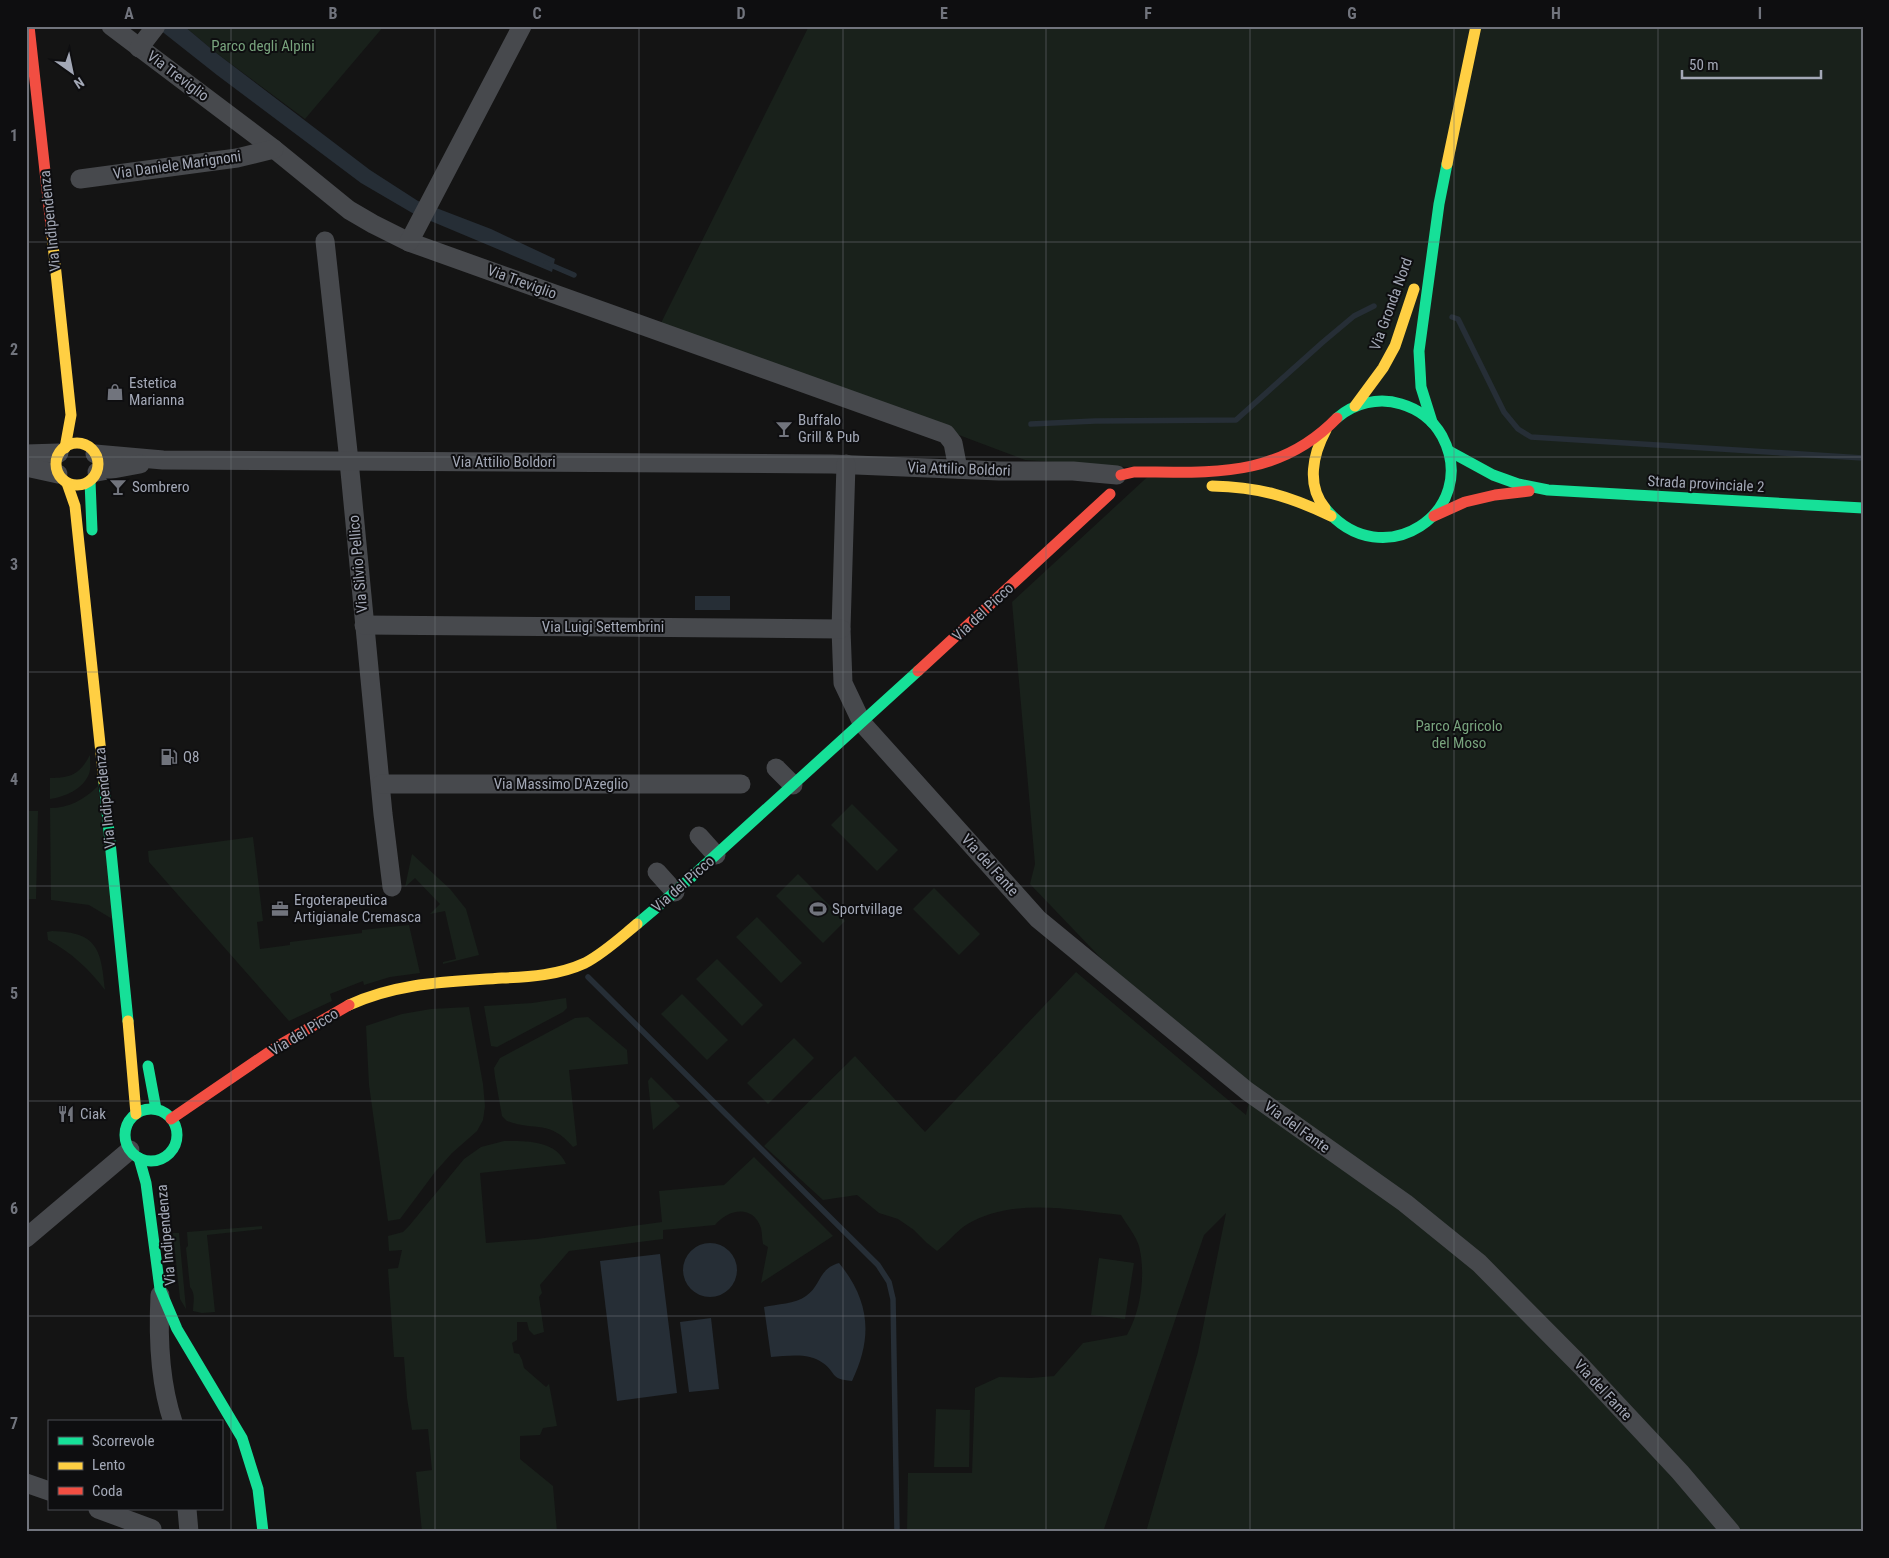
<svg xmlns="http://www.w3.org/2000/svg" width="1889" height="1558" font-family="'Roboto Condensed',sans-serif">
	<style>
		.green { fill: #19211b }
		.water { fill: #262e36 }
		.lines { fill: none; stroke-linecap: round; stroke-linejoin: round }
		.stream { stroke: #262e36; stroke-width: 5.5 }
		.street { stroke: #47494d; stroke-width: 19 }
		.fast { stroke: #16e098; stroke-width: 11 }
		.slow { stroke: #ffcf43; stroke-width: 11 }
		.jam { stroke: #f24e42; stroke-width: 11 }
		.grid { fill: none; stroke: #71747d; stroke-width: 1; stroke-opacity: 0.55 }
		.labels { text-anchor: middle; stroke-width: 4; stroke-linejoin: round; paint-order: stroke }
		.park-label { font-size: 15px; fill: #78a37d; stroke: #0e0e10 }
		.street-label { font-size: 15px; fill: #a3a8b6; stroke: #0e0e10 }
		.poi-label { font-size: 15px; fill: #a3a8b6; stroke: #0e0e10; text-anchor: start }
		.neatline { fill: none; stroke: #71747d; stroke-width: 2 }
		.grid-label { font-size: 16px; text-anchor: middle; font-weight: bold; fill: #71747d }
	</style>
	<rect width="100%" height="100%" fill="#141414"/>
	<g class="green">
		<polygon points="184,26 384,26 305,119 215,52"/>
		<path d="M 809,26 L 1863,26 L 1863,1532 L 1146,1532 L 1198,1352 L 1226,1213 L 1204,1235 L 1103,1532 L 907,1532 L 908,1473 L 972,1473 L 975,1388 L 999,1377 L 1031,1378 L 1054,1376 L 1083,1343 L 1127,1335 C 1141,1310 1146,1275 1139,1246 C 1136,1236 1127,1225 1121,1215 C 1071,1210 1012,1197 966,1225 C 958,1230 946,1244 937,1251 L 927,1243 L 914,1230 L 898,1219 L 879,1213 L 857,1195 L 823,1200 L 764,1146 L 855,1056 L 925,1132 L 1076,972 L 1246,1115 L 1252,1088 L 1141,1000 L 1030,884 L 1035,864 L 1012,602 L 1156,469 L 1025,460 L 661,323 Z"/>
		<path d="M 90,755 C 90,760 91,769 89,774 C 83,789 65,797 50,799 L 50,778 C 71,778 80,774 90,755 Z"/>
		<path d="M 98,786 L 114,920 L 89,905 L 51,900 L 50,808 C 69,808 84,800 98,786 Z"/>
		<polygon points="852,804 898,850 877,871 831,825"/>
		<polygon points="26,811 38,811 36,899 26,899"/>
		<polygon points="253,837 263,921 257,922 260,949 290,945 290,942 362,933 362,930 409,925 420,973 390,977 364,985 363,981 330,994 332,1001 289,1021 149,862 148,851"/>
		<polygon points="412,854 450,889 466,909 479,955 443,964 443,962 456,959 445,911 430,914 440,904 415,878 405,887"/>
		<polygon points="798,874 845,921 823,943 776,896"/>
		<polygon points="934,888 980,934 959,955 913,909"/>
		<polygon points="757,917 802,963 781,983 736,937"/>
		<path d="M 52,931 C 98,932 101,950 105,990 C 89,969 71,952 48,940 L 47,932 Z"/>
		<polygon points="717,959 763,1005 742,1026 696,979"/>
		<polygon points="682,994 728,1040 707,1060 661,1014"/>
		<polygon points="566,998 567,1008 563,1012 497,1047 491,1046 484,1006 532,1003"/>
		<polygon points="469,1007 483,1084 485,1106 483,1120 477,1131 452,1153 435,1172 400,1219 388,1221 369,1085 366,1026 402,1014 431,1009"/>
		<path d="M 588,1017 L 627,1050 L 628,1064 L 569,1070 L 577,1145 L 573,1147 C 549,1119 536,1132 507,1121 L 502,1116 L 495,1077 L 494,1068 L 500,1058 L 575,1018 Z"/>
		<polygon points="794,1038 814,1058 768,1104 747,1083"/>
		<polygon points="651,1077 680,1106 653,1130 648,1081"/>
		<path d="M 504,1141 C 526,1141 556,1140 566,1164 L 480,1173 L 486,1243 L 537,1239 L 662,1222 L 659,1191 L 724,1185 L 754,1157 L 833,1236 L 761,1283 L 768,1247 L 763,1244 C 762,1239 762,1233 761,1228 C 753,1204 728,1209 715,1225 L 663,1230 L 663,1239 L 569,1251 L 540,1285 L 542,1293 L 539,1297 L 544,1332 L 534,1335 L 529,1330 L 527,1322 L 517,1322 L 517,1340 L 512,1343 L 514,1353 L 519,1354 L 522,1360 L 524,1368 L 546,1387 L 549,1384 L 557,1426 L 543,1428 L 540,1435 L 520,1436 L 520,1459 L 553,1486 L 557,1532 L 422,1532 L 416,1472 L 432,1470 L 428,1429 L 412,1430 L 407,1398 L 404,1357 L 394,1357 L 388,1269 L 398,1268 L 402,1250 L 389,1251 L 388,1236 L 403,1232 L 409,1226 L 464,1159 L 481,1147 Z"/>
		<path d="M 262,1226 L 262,1229 L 207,1235 L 215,1312 L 202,1313 L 193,1311 C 193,1303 196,1294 190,1287 L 186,1248 L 188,1246 L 187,1232 Z"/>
		<polygon points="173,1233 179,1233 186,1309 180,1299"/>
		<polygon points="1099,1258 1134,1263 1125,1319 1091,1315"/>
		<polygon points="936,1409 970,1410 969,1467 934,1467"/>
	</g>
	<g class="water">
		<polygon points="155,26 184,26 215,52 370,170 418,201 491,229 555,259 552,272 414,214 361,183 217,75"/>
		<rect x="695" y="596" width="35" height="14"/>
		<circle cx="710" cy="1270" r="27"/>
		<polygon points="660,1254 677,1393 617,1401 600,1261"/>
		<path d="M 839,1263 C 870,1301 873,1337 852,1381 C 829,1379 837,1373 823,1363 C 808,1352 788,1356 771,1357 L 764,1307 C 777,1304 795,1304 806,1296 C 821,1286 818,1269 839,1263 Z"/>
		<polygon points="711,1318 719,1389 689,1392 680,1322"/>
	</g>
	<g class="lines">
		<g class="stream">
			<polyline points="546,263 574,275"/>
			<polyline points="1452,317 1458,319 1504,412 1518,429 1531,437 1863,458"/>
			<polyline points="1031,424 1095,421 1236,420 1323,342 1354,316 1374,306"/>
			<polyline points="588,977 878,1265 889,1282 893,1299 897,1532"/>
		</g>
		<g class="street">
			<polyline points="111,26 274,149 349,210 373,224 409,242 946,434 953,443 958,469"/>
			<polyline points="139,48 156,26"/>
			<polyline points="80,179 237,158 274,149"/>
			<polyline points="325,241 349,461 383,814 392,887"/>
			<polyline points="409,242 522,26"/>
			<polyline points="26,454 59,453"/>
			<polyline points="95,454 163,460 832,464 999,471 1073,471 1117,475"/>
			<polyline points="846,464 841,629 843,683 862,723 1038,919 1247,1091 1405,1203 1479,1263 1581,1366 1680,1472 1731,1532"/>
			<polyline points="26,467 58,474"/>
			<polyline points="97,472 140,464"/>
			<polyline points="364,625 841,629"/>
			<polyline points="776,768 793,785"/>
			<polyline points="381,784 741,784"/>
			<polyline points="699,836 716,855"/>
			<polyline points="657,872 675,892"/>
			<polyline points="26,1238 130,1150"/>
			<path d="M 160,1295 C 158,1335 160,1384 173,1422"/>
			<polyline points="26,1483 49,1491"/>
			<polyline points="98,1509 152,1529"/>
			<polyline points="187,1509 189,1532"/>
		</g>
		<g class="fast">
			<polyline points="1432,422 1421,387 1419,351 1439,204 1447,164"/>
			<polyline points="1449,451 1493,475 1518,484 1548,490 1863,508"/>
			<polyline points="90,481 92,530"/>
			<path d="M 1325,508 C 1382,578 1482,511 1442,436 C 1433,420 1418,409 1401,404 C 1379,397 1354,403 1337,418"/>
			<polyline points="104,782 128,1021"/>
			<polyline points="637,924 675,892 918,671"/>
			<polyline points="148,1066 156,1109"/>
			<circle cx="151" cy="1135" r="26"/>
			<polyline points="139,1158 146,1183 160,1289 177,1329 242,1438 258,1489 263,1532"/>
		</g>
		<g class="slow">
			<polyline points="1447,164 1476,26"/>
			<polyline points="52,235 71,415 65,448"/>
			<polyline points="1355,406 1383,368 1395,346 1414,289"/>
			<circle cx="77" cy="464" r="21"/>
			<polyline points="67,483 75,506 104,782"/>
			<path d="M 1212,486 C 1259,487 1289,496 1331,516"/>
			<path d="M 1325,508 C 1306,485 1313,454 1326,430"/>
			<path d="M 349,1005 C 399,982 449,982 502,978 C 530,977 559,975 585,963 C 604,953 620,938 637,924"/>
			<polyline points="128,1021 136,1114"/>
		</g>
		<g class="jam">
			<polyline points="29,26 52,235"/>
			<path d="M 1121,475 L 1134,472 C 1211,472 1278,479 1337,418"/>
			<polyline points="1434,516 1465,502 1495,495 1529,491"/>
			<polyline points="918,671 1110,494"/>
			<polyline points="171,1119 278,1046 349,1005"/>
		</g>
	</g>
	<path class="grid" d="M 231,26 L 231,1532M 435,26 L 435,1532M 639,26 L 639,1532M 843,26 L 843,1532M 1046,26 L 1046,1532M 1250,26 L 1250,1532M 1454,26 L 1454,1532M 1658,26 L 1658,1532M 26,242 L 1863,242M 26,457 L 1863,457M 26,672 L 1863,672M 26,886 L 1863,886M 26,1101 L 1863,1101M 26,1316 L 1863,1316"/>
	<defs>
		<g id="shop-bare" transform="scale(1.35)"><path d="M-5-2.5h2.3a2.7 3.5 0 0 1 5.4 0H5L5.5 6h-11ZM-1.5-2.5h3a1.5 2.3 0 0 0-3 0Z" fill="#71747d" stroke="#0e0e10" stroke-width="2.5" paint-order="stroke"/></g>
		<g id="bar-bare" transform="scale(1.35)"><path d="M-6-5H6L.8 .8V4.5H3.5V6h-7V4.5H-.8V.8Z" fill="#71747d" stroke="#0e0e10" stroke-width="2.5" paint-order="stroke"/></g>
		<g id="fuel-bare" transform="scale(1.35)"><path d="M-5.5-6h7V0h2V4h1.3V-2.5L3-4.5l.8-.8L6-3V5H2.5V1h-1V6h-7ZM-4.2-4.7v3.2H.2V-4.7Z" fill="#71747d" stroke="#0e0e10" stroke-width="2.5" paint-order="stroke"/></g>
		<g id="office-bare" transform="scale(1.35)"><path d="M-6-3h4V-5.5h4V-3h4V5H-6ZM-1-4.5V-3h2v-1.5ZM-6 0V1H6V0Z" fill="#71747d" stroke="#0e0e10" stroke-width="2.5" paint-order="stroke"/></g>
		<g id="stadium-bare" transform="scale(1.35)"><path d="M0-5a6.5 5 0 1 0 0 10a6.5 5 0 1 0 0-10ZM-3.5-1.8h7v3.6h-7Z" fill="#71747d" stroke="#0e0e10" stroke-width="2.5" paint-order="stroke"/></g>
		<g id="restaurant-bare" transform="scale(1.35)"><path d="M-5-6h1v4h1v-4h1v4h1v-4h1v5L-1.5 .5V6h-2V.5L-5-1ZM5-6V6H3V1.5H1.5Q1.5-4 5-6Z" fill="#71747d" stroke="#0e0e10" stroke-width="2.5" paint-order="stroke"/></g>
	</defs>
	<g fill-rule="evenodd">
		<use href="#shop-bare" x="115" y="392"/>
		<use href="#bar-bare" x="784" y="429"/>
		<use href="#bar-bare" x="118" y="487"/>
		<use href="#fuel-bare" x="169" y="757"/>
		<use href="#office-bare" x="280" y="909"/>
		<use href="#stadium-bare" x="818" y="909"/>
		<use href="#restaurant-bare" x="66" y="1114"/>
	</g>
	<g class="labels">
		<g class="park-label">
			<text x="263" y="51">Parco degli Alpini</text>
			<text x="1459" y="731">Parco Agricolo<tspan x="1459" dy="17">del Moso</tspan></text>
		</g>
		<g class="street-label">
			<text transform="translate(178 76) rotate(37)" y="5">Via Treviglio</text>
			<text transform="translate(177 165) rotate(-8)" y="5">Via Daniele Marignoni</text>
			<text transform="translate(50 221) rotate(-96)" y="5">Via Indipendenza</text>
			<text transform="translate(522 282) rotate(20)" y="5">Via Treviglio</text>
			<text transform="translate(1391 304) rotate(-70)" y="5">Via Gronda Nord</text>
			<text x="504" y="467">Via Attilio Boldori</text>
			<text transform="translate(959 469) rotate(2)" y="5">Via Attilio Boldori</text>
			<text transform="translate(1706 484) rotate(3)" y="5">Strada provinciale 2</text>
			<text transform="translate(358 564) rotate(-95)" y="5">Via Silvio Pellico</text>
			<text transform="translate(983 612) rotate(-43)" y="5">Via del Picco</text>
			<text x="603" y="632">Via Luigi Settembrini</text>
			<text x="561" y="789">Via Massimo D'Azeglio</text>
			<text transform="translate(105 798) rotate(-96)" y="5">Via Indipendenza</text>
			<text transform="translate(990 865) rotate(48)" y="5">Via del Fante</text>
			<text transform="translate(683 884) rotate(-41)" y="5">Via del Picco</text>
			<text transform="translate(304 1032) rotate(-31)" y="5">Via del Picco</text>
			<text transform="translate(1297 1127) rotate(36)" y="5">Via del Fante</text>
			<text transform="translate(166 1235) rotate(-95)" y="5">Via Indipendenza</text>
			<text transform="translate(1603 1390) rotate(47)" y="5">Via del Fante</text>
		</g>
		<g class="poi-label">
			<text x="129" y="388">Estetica<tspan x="129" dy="17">Marianna</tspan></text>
			<text x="798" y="425">Buffalo<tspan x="798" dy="17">Grill &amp; Pub</tspan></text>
			<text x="132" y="492">Sombrero</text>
			<text x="183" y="762">Q8</text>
			<text x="294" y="905">Ergoterapeutica<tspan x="294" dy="17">Artigianale Cremasca</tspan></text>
			<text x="832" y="914">Sportvillage</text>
			<text x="80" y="1119">Ciak</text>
		</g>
	</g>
	<rect width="1889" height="1558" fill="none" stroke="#0e0e10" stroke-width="55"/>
	<rect x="48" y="1420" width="175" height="90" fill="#0e0e10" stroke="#4a4c52"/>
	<rect x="58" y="1437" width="25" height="8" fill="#16e098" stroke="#4a4c52"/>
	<text x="92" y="1446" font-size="15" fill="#a3a8b6">Scorrevole</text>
	<rect x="58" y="1462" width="25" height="8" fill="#ffcf43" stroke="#4a4c52"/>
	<text x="92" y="1470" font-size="15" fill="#a3a8b6">Lento</text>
	<rect x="58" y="1487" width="25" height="8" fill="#f24e42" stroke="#4a4c52"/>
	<text x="92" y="1496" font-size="15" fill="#a3a8b6">Coda</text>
	<g transform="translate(72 72) rotate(147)" stroke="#0e0e10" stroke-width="4" paint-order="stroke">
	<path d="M0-4L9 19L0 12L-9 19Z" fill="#a3a8b6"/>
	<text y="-8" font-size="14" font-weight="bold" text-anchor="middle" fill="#a3a8b6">N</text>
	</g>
	<path d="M1682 70v8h139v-8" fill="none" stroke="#a3a8b6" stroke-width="2.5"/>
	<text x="1689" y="70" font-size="15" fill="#a3a8b6" stroke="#0e0e10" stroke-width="4" paint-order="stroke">50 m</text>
	<rect x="28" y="28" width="1834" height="1502" class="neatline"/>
	<g class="grid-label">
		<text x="129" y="19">A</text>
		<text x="333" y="19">B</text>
		<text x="537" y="19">C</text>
		<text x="741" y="19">D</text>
		<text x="944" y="19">E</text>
		<text x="1148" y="19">F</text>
		<text x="1352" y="19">G</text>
		<text x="1556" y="19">H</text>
		<text x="1760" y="19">I</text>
		<text x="14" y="141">1</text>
		<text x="14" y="355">2</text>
		<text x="14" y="570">3</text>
		<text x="14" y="785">4</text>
		<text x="14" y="999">5</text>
		<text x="14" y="1214">6</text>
		<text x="14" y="1429">7</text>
	</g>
</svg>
